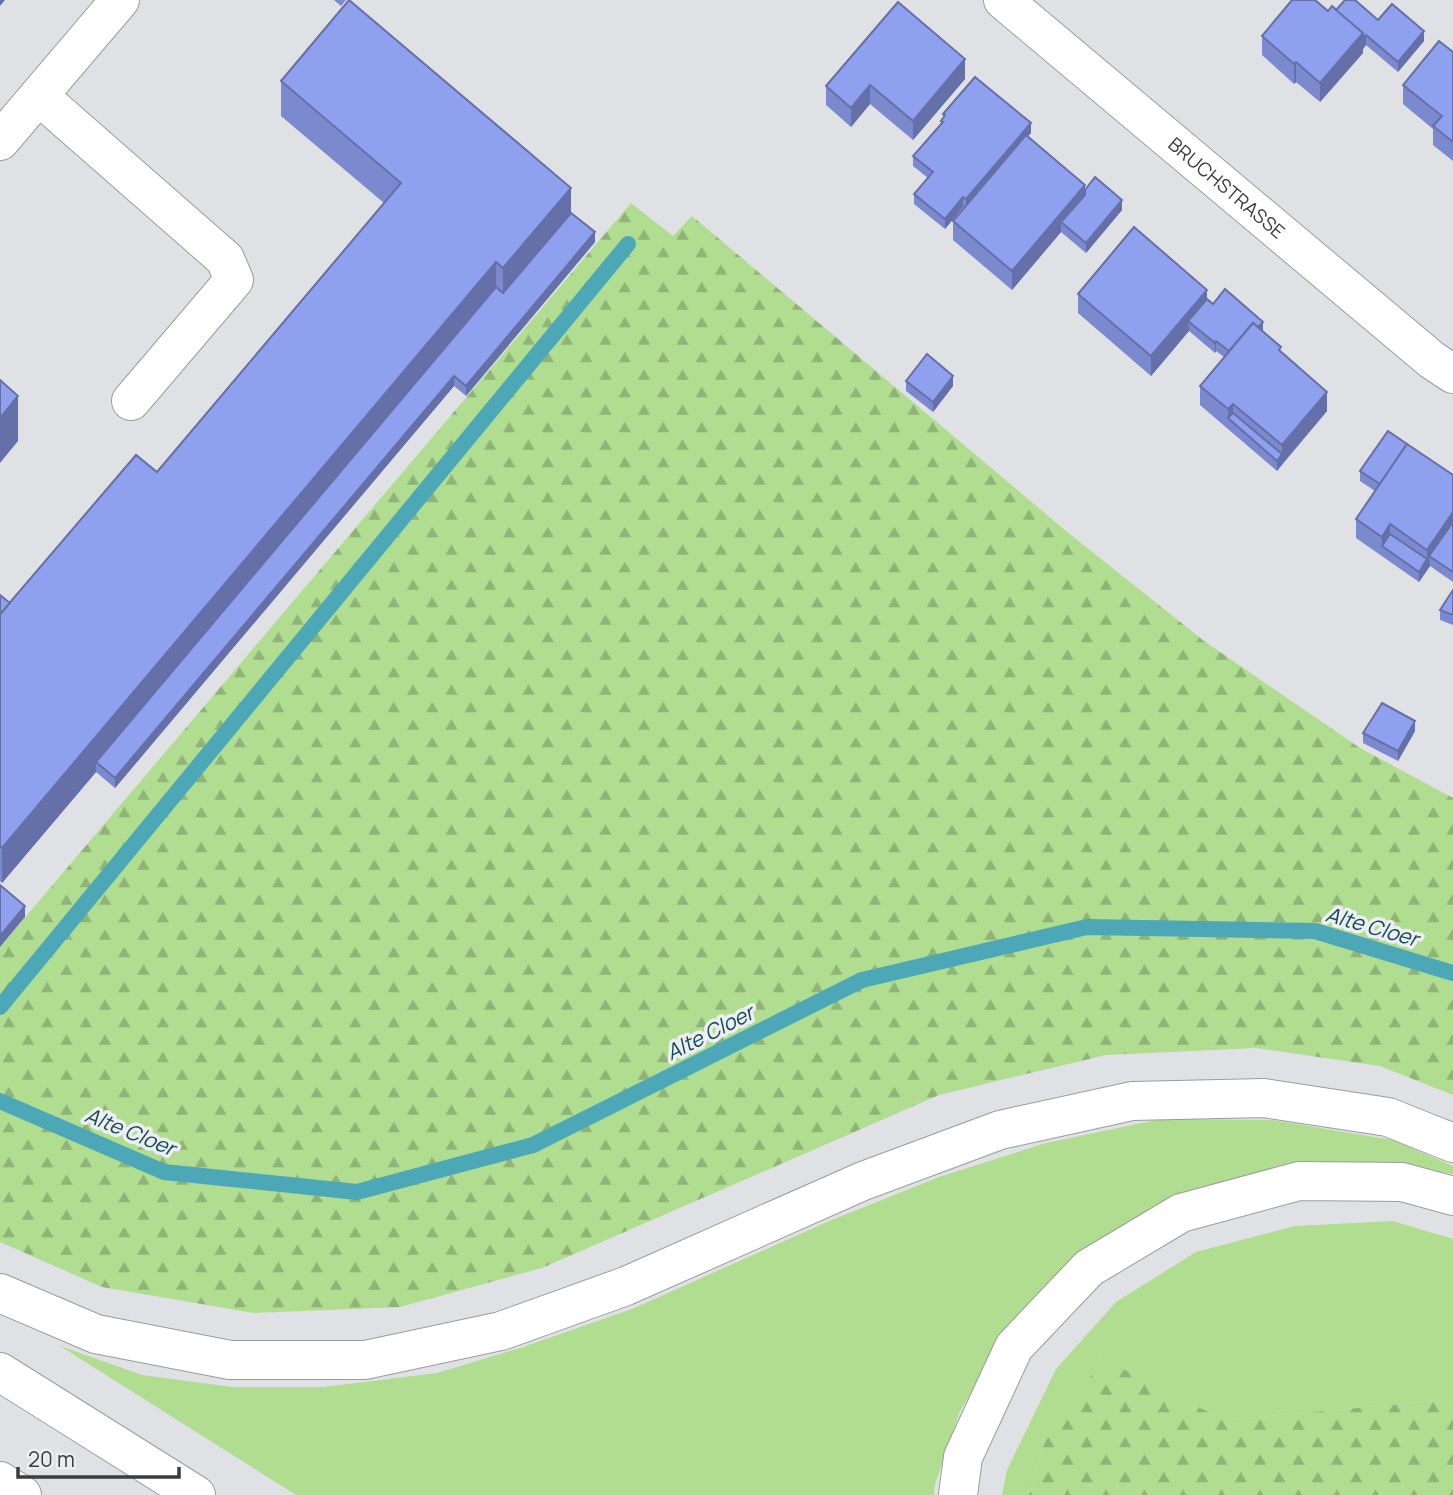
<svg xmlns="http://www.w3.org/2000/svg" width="1453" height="1495" font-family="Manrope,sans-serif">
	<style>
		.grass { fill: #b0dd90 }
		.forest { fill: url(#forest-firs) }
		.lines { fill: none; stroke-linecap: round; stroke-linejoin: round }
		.stream { stroke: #4ca8b7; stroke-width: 16 }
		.minor-casing { stroke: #9b9c9f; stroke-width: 40 }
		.highway-casing { stroke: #9b9c9f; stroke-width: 40 }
		.minor { stroke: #fff; stroke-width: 38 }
		.highway { stroke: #fff; stroke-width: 38 }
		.wall { fill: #7b8ace }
		.shaded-wall { fill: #6470a7 }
		.building { fill: #8fa0ef; stroke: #6470a7; stroke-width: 2 }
		.labels { text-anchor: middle; stroke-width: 7; stroke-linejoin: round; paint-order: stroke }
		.street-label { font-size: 19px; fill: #3c3c3e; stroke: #edeef2 }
		.water-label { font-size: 21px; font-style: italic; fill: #114b53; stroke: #edeef2 }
	</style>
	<defs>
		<pattern id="forest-firs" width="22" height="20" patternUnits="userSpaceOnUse" patternTransform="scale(1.75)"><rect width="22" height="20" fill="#b0dd90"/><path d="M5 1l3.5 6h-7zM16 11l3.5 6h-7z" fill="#90b477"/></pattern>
	</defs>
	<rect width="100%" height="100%" fill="#e0e1e4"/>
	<g class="grass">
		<polygon points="1161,1119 1272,1120 1393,1140 1453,1166 1453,1174 1385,1163 1282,1165 1183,1196 1016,1320 960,1411 935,1484 934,1495 296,1495 60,1346 142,1375 232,1387 324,1387 437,1373 520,1348 632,1309 827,1222 939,1177 1046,1143"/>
		<polygon points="1393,1221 1453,1239 1453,1402 1446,1400 1224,1420 1103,1360 1045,1441 1029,1495 1002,1495 1007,1470 1056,1369 1116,1302 1196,1252 1295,1226"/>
	</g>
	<g class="forest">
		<polygon points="631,203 673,236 692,216 1066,531 1204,641 1360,748 1453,798 1453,1095 1380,1066 1256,1048 1106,1055 939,1095 542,1268 400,1307 254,1313 102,1287 0,1242 0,947"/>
		<polygon points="1103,1359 1224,1420 1446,1400 1453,1402 1453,1495 1029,1495 1045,1441"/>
	</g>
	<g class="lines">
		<g class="stream">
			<polyline points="0,1007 628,244"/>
			<polyline points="0,1101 164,1172 357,1192 533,1145 862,980 1087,927 1315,931 1453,973"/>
		</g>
		<g class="minor-casing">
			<g id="minor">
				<path id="s1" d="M 1003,0 L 1432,360 L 1453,374"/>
				<polyline points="39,96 225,259 234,280 131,401"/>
				<polyline points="0,141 120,0"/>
			</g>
		</g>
		<g class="highway-casing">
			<g id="highway">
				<polyline points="0,1293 96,1334 230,1360 365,1360 501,1331 626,1286 863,1181 1000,1130 1132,1101 1264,1098 1388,1117 1453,1143"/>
				<polyline points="0,1372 196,1495"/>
				<polyline points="0,1481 22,1495"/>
				<polyline points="958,1495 963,1457 1014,1347 1089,1268 1181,1213 1299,1181 1402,1182 1453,1196"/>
			</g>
		</g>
		<use href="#minor" class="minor"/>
		<use href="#highway" class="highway"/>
	</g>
	<g class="wall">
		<polygon points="334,0 346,0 341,6"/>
		<polygon points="1336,10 1378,20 1424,41 1398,72 1366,45 1363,49 1363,53 1320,102 1296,82 1294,84 1262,55 1262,36 1328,11"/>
		<polygon points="1453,52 1453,161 1433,145 1433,129 1403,104 1403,85"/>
		<polygon points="965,79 913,140 870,104 851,127 826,105 826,86"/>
		<polygon points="281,81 571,213 595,242 466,396 454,386 115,788 96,772 2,883 0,881 0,560 0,595 10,603 157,472 384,203 281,116"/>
		<polygon points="943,114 1031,133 1027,136 1085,190 1122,210 1086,253 1061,232 1012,290 953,240 953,221 964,208 963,207 945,229 914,204 914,194 928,178 913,166 913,156 941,124 941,121 943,117"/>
		<polygon points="1078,294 1207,299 1213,304 1263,332 1281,352 1327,411 1277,471 1200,405 1200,386 1224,357 1216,351 1215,353 1189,331 1151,376 1078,313"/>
		<polygon points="906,381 953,386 933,412 906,391"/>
		<polygon points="1360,471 1453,475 1453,582 1430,566 1419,582 1356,538 1356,519 1375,491 1360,481"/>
		<polygon points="1453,590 1453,625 1440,620 1440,610"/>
		<polygon points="1415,731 1398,761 1363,743 1363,733"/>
	</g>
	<g class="shaded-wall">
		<polygon points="0,0 5,0 0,6"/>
		<polygon points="1424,31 1424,41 1398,72 1398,62"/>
		<polygon points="1363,33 1366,35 1366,45 1363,49 1363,53 1320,102 1320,83"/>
		<polygon points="965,59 965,79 913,140 913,121"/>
		<polygon points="1296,62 1296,82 1294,84 1294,64"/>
		<polygon points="870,85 870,104 851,127 851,108"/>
		<polygon points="1031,123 1031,133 966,210 966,199"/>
		<polygon points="1085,185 1085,205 1061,222 1061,232 1012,290 1012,271"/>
		<polygon points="571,188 571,223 503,303 503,268"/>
		<polygon points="963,197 963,207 945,229 945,219"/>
		<polygon points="1122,200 1122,210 1086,253 1086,243"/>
		<polygon points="595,232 595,242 466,396 466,386"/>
		<polygon points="496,262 496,297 96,762 96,772 2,883 2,848"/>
		<polygon points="1207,290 1207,309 1188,321 1189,331 1151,376 1151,356"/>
		<polygon points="1263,322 1263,332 1234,355"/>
		<polygon points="1216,341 1216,351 1215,353 1215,343"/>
		<polygon points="454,376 454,386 115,788 115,778"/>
		<polygon points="953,376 953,386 933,412 933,402"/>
		<polygon points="1327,392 1327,411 1282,464 1282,445"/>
		<polygon points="18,396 18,441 0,463 0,418"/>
		<polygon points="1233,404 1233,423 1228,418 1228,409"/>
		<polygon points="1282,454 1282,464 1277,471 1277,461"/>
		<polygon points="1453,512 1453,532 1429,556 1430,566 1419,582 1419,572 1427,559 1427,550"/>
		<polygon points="1390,524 1390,544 1382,546 1382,537"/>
		<polygon points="1415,721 1415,731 1398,761 1398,751"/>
		<polygon points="25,906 25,917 0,947 0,936"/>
	</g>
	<g class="building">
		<polygon points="349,0 571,188 503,268 496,262 2,848 0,846 0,614 136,455 157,472 401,183 281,81"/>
		<polygon points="1292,0 1315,0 1328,11 1332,6 1363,33 1320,83 1296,62 1294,64 1262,36"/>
		<polygon points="1345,0 1355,0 1378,20 1392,4 1424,31 1398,62 1366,35 1363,39 1363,33 1336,10"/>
		<polygon points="898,2 965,59 913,121 870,85 851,108 826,86"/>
		<polygon points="1439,41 1453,52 1453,142 1433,126 1442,116 1403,85"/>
		<polygon points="975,77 1031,123 966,199 963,197 945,219 914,194 933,172 913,156 943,122 941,121 945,115 943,114"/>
		<polygon points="1026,135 1085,185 1012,271 953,221"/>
		<polygon points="1095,177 1122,200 1086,243 1061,222 1085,195 1085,190"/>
		<polygon points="571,213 595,232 466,386 454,376 115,778 96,762 496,287 503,293"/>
		<polygon points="1134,227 1207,290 1151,356 1078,294"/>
		<polygon points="1225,289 1263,322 1258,327 1253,323 1229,351 1216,341 1215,343 1188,321 1207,299 1213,304"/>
		<polygon points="1253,323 1281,347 1279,350 1327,392 1282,445 1233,404 1228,409 1200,386"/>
		<polygon points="927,354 953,376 933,402 906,381"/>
		<polygon points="0,380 18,396 0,418"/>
		<polygon points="1233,413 1282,454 1277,461 1228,418"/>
		<polygon points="1388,431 1407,444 1380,484 1360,471"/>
		<polygon points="1407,444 1453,475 1453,512 1427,550 1390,524 1382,537 1356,519"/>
		<polygon points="1453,522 1453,572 1429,556"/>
		<polygon points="1390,534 1427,559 1419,572 1382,546"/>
		<polygon points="1453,590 1453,615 1440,610"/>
		<polygon points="0,595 10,603 0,614"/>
		<polygon points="1382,703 1415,721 1398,751 1363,733"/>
		<polygon points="0,885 25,906 0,936"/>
	</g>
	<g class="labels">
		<g class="street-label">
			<text dy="7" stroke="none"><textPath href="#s1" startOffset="292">BRUCHSTRASSE</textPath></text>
		</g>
		<g class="water-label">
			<text transform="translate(1372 927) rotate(16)" y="7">Alte Cloer</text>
			<text transform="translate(710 1033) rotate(-27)" y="7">Alte Cloer</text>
			<text transform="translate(130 1132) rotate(22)" y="7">Alte Cloer</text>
		</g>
	</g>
	<path d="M18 1467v10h161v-10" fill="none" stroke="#3c3c3e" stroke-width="3.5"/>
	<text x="28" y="1467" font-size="21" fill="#3c3c3e" stroke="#edeef2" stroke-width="5" paint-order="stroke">20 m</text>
</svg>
